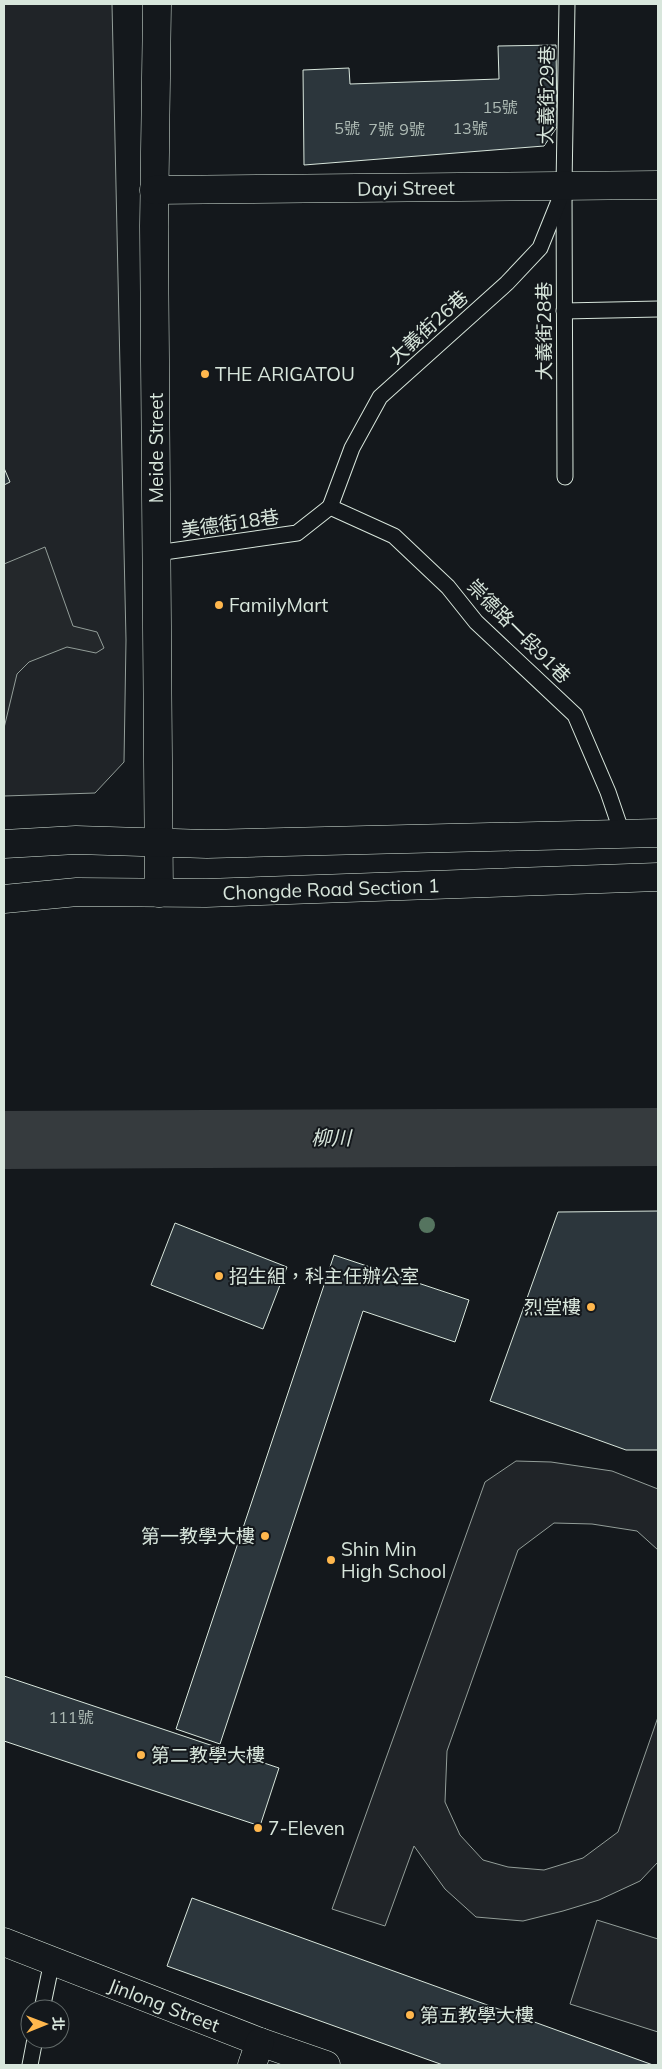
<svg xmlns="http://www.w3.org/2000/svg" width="662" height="2069" font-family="Mulish,'Noto Sans TC',sans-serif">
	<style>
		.green { fill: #202428; stroke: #939e99 }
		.parking { fill: #24282b; stroke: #939e99 }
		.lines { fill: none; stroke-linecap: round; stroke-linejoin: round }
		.river { stroke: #363b3e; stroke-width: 58 }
		.building { fill: #2c363c; stroke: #d8e6dc }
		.service-casing { stroke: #d8e6dc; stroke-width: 17 }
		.minor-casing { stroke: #d8e6dc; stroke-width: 29 }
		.secondary-casing { stroke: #d8e6dc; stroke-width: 29 }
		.service { stroke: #14181c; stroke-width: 15 }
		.minor { stroke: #14181c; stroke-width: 28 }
		.secondary { stroke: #14181c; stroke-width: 28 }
		.tree { fill: #55745f }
		.poi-dot { fill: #ffb74d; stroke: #14181c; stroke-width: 2 }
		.labels { text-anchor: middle; stroke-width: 4; stroke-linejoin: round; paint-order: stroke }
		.number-label { font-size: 16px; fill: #adbab4 }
		.street-label { font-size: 19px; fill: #d8e6dc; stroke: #14181c }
		.poi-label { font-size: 19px; fill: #d8e6dc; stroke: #14181c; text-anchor: start }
		.water-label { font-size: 20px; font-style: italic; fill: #d8e6dc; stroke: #14181c }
	</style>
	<rect width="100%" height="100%" fill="#14181c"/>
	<g class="green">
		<polygon points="4,4 112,4 126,640 124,762 95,793 4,796"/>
		<polygon points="516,1461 551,1462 612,1471 658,1489 658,1550 637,1531 592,1524 554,1523 518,1550 447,1751 445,1802 460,1835 483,1860 508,1867 544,1870 583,1858 618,1832 658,1717 658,1862 640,1881 599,1900 563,1911 523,1921 476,1917 445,1889 414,1846 385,1926 332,1909 485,1482"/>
		<polygon points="597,1920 658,1939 658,2032 570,2004"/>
	</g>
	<polygon class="parking" points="45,547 73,626 97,632 104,648 96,653 67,647 29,662 17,674 4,728 4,564"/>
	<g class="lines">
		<polyline class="river" points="4,1140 658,1137"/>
	</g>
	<g class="building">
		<polygon points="556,45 557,127 544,146 304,165 303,70 349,68 350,84 499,79 498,46"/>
		<polygon points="4,468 10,482 4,485"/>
		<polygon points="658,1211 658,1450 626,1450 490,1401 558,1212"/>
		<polygon points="175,1223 287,1267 263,1329 151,1285"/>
		<polygon points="334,1255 469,1300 455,1342 363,1311 220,1744 176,1729"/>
		<polygon points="4,1676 279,1768 260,1826 4,1741"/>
		<polygon points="192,1898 653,2065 443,2065 167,1966"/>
	</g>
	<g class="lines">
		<g class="service-casing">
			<g id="service">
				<polyline points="564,311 658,309"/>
				<polyline points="565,477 564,186 567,4"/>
				<polyline points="330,507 394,536 448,587 476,622 575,715 608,792 622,833"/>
				<polyline points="330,507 352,448 380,397 507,283 540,248 561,196"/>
				<polyline points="157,553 297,533 330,507"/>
				<polyline points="42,2009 52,1961"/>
				<polyline points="30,2065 35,2039"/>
			</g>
		</g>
		<g class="minor-casing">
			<g id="minor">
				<polyline points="157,4 154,226 159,893"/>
				<polyline points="154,190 658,185"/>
				<polyline points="4,1942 260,2042 326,2065"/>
				<polyline points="252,2065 260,2042"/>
			</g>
		</g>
		<g class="secondary-casing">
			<g id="secondary">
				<polyline points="4,844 76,840 207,844 658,833"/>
				<polyline points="4,899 77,892 206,893 658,877"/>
			</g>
		</g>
		<use href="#service" class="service"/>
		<use href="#minor" class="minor"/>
		<use href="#secondary" class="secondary"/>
	</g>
	<circle class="tree" cx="427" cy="1225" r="8"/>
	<g class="poi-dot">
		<circle cx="205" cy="374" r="5"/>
		<circle cx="219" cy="605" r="5"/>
		<circle cx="219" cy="1276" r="5"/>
		<circle cx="591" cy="1307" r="5"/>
		<circle cx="265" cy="1536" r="5"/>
		<circle cx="331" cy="1560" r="5"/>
		<circle cx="141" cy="1755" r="5"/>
		<circle cx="258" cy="1828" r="5"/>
		<circle cx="410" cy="2015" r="5"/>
	</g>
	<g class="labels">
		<g class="number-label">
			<text x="500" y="113">15號</text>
			<text x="347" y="134">5號</text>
			<text x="470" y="134">13號</text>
			<text x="381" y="135">7號</text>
			<text x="412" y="135">9號</text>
			<text x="71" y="1723">111號</text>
		</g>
		<g class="street-label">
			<text transform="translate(546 95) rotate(-89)" y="7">大義街29巷</text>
			<text transform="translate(406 188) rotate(-1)" y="7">Dayi Street</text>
			<text transform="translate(428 327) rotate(-42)" y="7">大義街26巷</text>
			<text transform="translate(544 331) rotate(-90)" y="7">大義街28巷</text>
			<text transform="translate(156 448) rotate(-90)" y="7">Meide Street</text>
			<text transform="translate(230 523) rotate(-8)" y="7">美德街18巷</text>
			<text transform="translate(519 631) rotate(45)" y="7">崇德路一段91巷</text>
			<text transform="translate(331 889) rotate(-2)" y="7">Chongde Road Section 1</text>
			<text transform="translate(164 2005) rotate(21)" y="7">Jinlong Street</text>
		</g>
		<g class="poi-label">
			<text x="215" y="381">THE ARIGATOU</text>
			<text x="229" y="612">FamilyMart</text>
			<text x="229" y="1283">招生組，科主任辦公室</text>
			<text x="581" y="1314" text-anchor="end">烈堂樓</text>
			<text x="255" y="1543" text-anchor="end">第一教學大樓</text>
			<text x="341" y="1556">Shin Min<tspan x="341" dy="22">High School</tspan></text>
			<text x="151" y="1762">第二教學大樓</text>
			<text x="268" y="1835">7-Eleven</text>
			<text x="420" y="2022">第五教學大樓</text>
		</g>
		<g class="water-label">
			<text x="331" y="1145">柳川</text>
		</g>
	</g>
	<rect width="662" height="2069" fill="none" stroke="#d8e6dc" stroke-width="10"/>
	<g transform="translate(45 2024) rotate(89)"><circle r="24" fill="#14181c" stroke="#626a69"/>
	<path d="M0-4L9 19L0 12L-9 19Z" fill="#ffb74d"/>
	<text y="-8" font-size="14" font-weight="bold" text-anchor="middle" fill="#d8e6dc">北</text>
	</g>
</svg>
